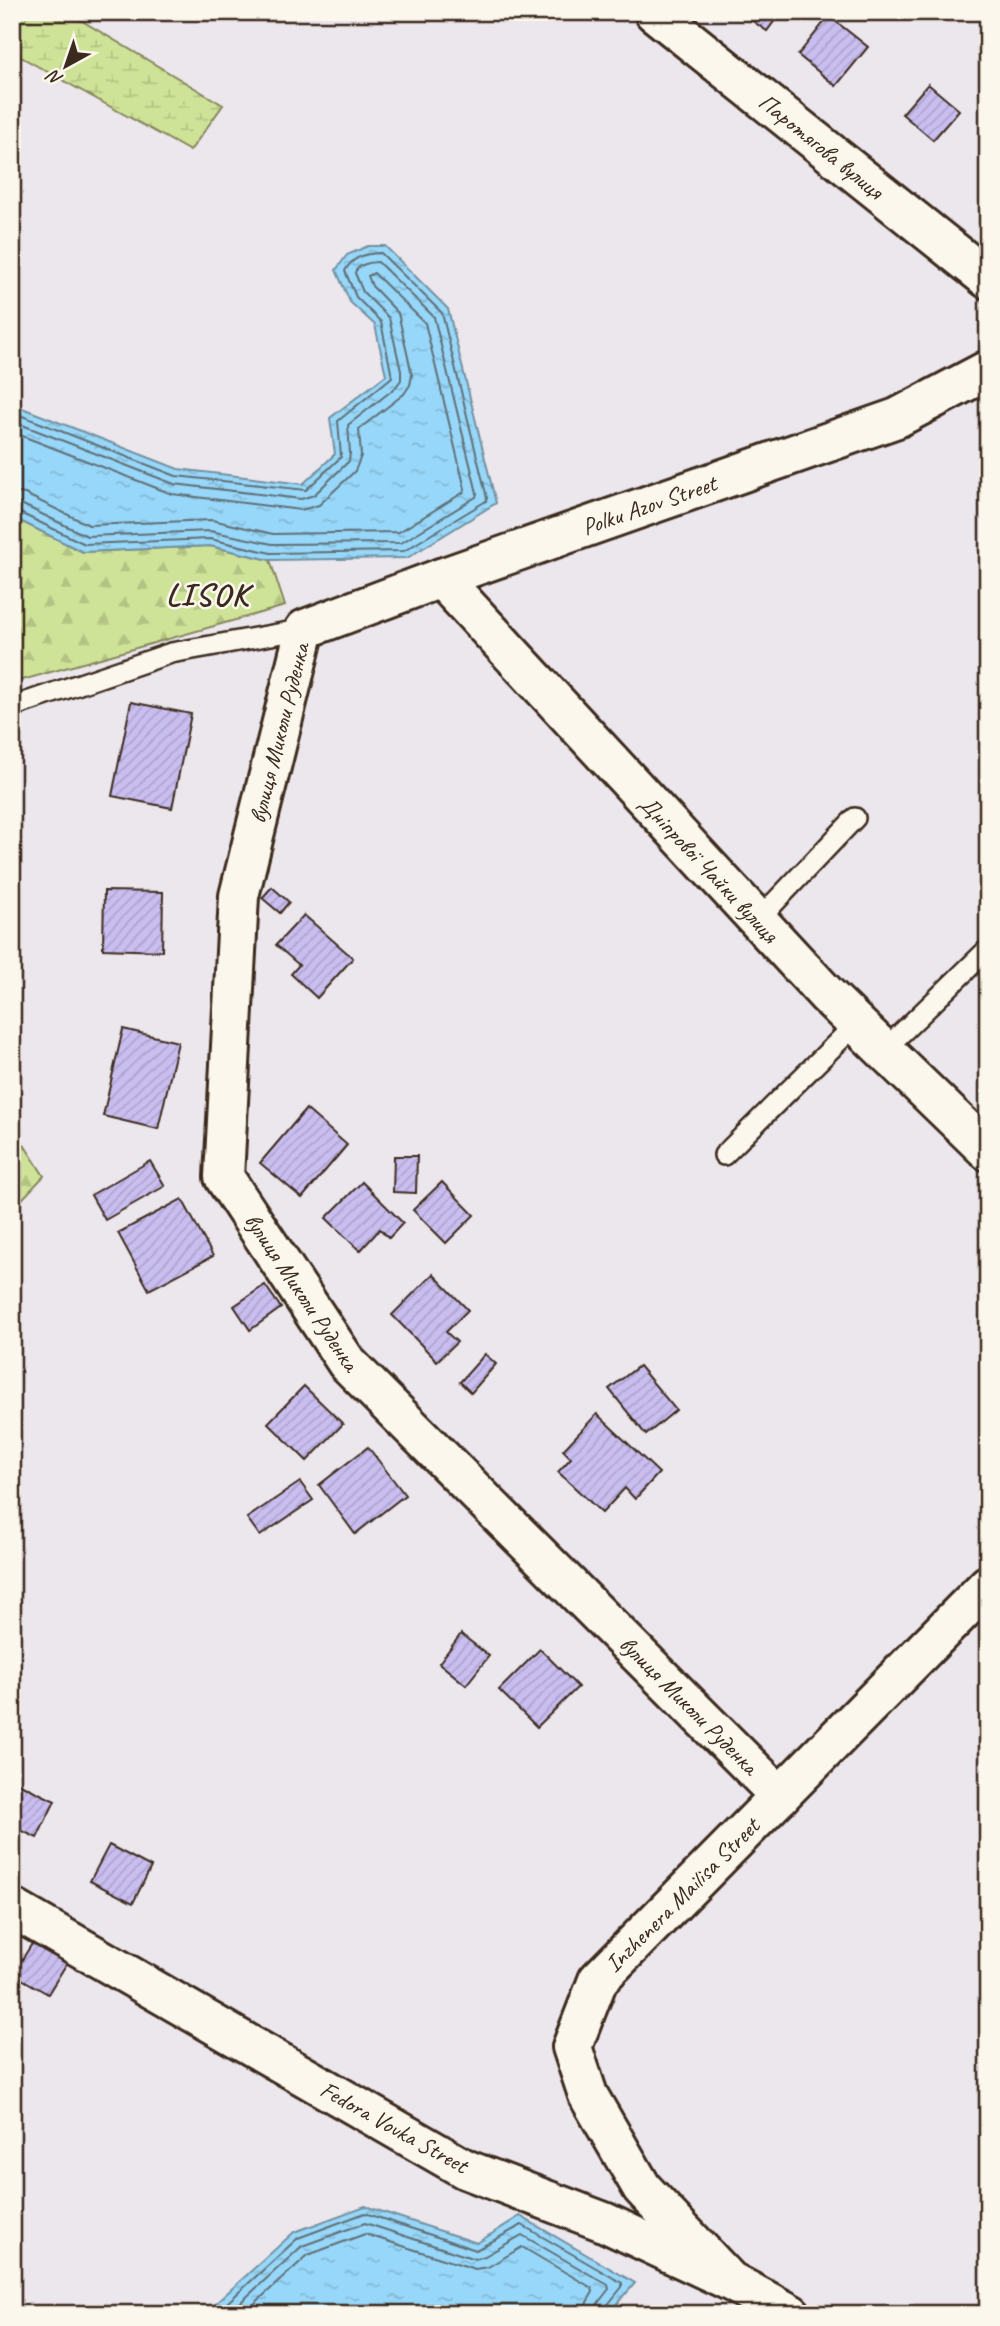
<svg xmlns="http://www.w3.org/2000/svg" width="1000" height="2326" font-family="Caveat,sans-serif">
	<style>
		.forest { fill: url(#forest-firs); stroke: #85865b; stroke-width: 2 }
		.wetland { fill: url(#wetland-marsh); stroke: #85865b; stroke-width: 2 }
		.water { fill: url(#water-ripples); stroke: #7292a1; stroke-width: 2 }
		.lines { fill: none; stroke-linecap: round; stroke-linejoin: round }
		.shore { stroke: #606f76; stroke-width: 2 }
		.building { fill: url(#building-hatch); stroke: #3b2a1e; stroke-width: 2 }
		.service-casing { stroke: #3b2a1e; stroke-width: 24 }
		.minor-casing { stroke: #3b2a1e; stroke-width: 44 }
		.tertiary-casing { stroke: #3b2a1e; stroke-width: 44 }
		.service { stroke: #fbf7ec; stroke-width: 19 }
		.minor { stroke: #fbf7ec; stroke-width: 38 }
		.tertiary { stroke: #fbf7ec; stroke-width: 38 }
		.labels { text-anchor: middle; stroke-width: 5; stroke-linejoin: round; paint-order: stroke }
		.street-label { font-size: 24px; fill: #3b2a1e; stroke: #fbf7ec }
		.district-label { font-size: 32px; font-weight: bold; letter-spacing: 2px; fill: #3b2a1e; stroke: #fbf7ec }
	</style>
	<defs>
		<pattern id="forest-firs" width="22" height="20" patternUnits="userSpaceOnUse" patternTransform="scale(1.75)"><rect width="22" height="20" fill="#cfe398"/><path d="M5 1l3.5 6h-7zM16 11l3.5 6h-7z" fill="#b3c383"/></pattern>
		<pattern id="wetland-marsh" width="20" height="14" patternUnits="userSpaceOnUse" patternTransform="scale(1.75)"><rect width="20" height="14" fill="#cfe398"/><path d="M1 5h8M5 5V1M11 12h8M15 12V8" fill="none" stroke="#b3c383"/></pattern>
		<pattern id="water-ripples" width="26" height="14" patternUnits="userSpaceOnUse" patternTransform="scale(1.75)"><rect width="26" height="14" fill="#97d7f9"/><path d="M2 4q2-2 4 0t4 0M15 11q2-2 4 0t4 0" fill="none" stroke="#83b9d5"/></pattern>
		<pattern id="building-hatch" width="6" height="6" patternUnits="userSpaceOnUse" patternTransform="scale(1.75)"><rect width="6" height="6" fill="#c9bef0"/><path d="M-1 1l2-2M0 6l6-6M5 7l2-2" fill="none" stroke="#aea3cd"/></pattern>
	</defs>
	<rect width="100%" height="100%" fill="#ece6ed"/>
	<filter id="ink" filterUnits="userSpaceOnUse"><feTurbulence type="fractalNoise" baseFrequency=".0143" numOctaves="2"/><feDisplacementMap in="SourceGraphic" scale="14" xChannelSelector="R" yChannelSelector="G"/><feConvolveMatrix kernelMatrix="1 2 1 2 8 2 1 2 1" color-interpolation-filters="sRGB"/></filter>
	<g filter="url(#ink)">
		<g class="forest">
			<polygon points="12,517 83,552 210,546 270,560 285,606 12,683"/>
			<polygon points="12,1126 44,1176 12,1210"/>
		</g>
		<polygon class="wetland" points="12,12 67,12 223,105 190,151 12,52"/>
		<g class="water">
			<polygon points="368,246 385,246 448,309 496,503 407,558 270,560 210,546 83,552 12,517 12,404 178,469 303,484 335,454 330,418 386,375 375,325 350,302 336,270 347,255"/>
			<polygon points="365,2206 477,2243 520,2216 635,2283 609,2314 204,2314 294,2232"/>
		</g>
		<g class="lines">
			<g class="shore">
				<path d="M 12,412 L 176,476 L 306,490 L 341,457 L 338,421 L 392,377 L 381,322 L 356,297 L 345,271 C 352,257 365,253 381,253 L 442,313 L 487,498 L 486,501 L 404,551 L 271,553 L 210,539 L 85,544 L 18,512 L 12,511"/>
				<path d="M 12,421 L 174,484 L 301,499 L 314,495 L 349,461 L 350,453 L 348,425 L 395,388 L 401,380 L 401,371 L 389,318 L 363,292 L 355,273 C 357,265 369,262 378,262 L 434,317 L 477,493 L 476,497 L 401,543 L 272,544 L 210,531 L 87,536 L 21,504 L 12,502"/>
				<polyline points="12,432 172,494 301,510 319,505 355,471 361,456 359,429 404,394 410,385 412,375 398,313 372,286 368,276 374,273 425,323 465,489 464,492 399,532 273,534 212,520 89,525 25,494 12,492"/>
				<polyline points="215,2314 298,2238 365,2213 476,2250 522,2225 622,2283 622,2287 606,2307 604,2314"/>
				<polyline points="228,2314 302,2246 365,2223 475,2259 485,2256 522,2235 608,2285 609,2289 598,2303 596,2314"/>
				<polyline points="243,2314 308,2255 365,2234 475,2269 488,2267 522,2247 592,2288 593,2292 587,2302 585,2314"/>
			</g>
		</g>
		<g class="building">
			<polygon points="740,12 781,12 767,31"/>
			<polygon points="829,16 868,47 836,86 798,55"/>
			<polygon points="928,84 959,110 933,140 902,114"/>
			<polygon points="131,702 191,714 172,808 112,796"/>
			<polygon points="272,887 289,902 280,913 262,898"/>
			<polygon points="104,891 163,892 162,951 103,949"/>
			<polygon points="304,915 353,958 317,998 291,974 299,965 276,945"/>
			<polygon points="123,1029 178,1042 158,1129 103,1116"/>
			<polygon points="306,1109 347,1145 302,1198 260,1163"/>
			<polygon points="394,1156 417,1156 416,1193 393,1192"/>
			<polygon points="150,1161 165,1186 105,1220 91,1195"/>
			<polygon points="362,1182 403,1223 389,1238 380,1229 360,1251 326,1218"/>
			<polygon points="442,1182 474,1215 446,1243 413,1210"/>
			<polygon points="182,1199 213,1256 149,1290 118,1233"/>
			<polygon points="433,1274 468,1310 446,1332 457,1342 437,1361 392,1315"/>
			<polygon points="265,1285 281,1308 250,1330 234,1306"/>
			<polygon points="485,1354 496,1364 471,1393 460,1382"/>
			<polygon points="639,1366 676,1410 646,1435 609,1389"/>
			<polygon points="304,1386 343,1424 307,1461 268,1423"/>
			<polygon points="597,1414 659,1473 635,1499 625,1488 602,1513 558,1472 571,1458 563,1450"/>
			<polygon points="368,1447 405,1495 355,1534 319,1485"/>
			<polygon points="300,1482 313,1500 260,1536 247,1518"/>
			<polygon points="461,1634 489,1656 466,1685 439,1663"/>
			<polygon points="540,1649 578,1687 537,1727 499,1690"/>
			<polygon points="12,1780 55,1801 37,1838 12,1826"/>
			<polygon points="109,1845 151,1867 133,1903 90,1881"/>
			<polygon points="33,1942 67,1963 48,1994 13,1974"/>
		</g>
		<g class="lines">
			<g class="service-casing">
				<g id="service">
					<polyline points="12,707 171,653 305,629"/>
					<polyline points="757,921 855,818"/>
					<polyline points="884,1050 988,949"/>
					<polyline points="724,1155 856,1024"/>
				</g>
			</g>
			<g class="minor-casing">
				<g id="minor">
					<polyline points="654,12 988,279"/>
					<polyline points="441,578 827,995 988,1151"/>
					<polyline points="780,1796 347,1363 224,1177 239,896 305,629 441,578 897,418 988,370"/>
					<polyline points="12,1908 465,2169 604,2222 728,2280"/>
				</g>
			</g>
			<g class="tertiary-casing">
				<polyline id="tertiary" points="791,2314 730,2281 642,2188 588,2095 572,2047 598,1980 988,1585"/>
			</g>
			<use href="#service" class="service"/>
			<use href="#minor" class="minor"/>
			<use href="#tertiary" class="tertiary"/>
		</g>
	</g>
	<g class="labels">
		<g class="street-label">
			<text transform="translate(821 146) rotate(39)" y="8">Паротягова вулиця</text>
			<text transform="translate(649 505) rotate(-19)" y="8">Polku Azov Street</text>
			<text transform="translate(279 733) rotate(-76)" y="8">вулиця Миколи Руденка</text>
			<text transform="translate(709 869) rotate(47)" y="8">Дніпрової Чайки вулиця</text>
			<text transform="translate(302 1292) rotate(56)" y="8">вулиця Миколи Руденка</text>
			<text transform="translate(689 1705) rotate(45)" y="8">вулиця Миколи Руденка</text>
			<text transform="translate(682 1895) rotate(-45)" y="8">Inzhenera Mailisa Street</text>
			<text transform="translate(394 2127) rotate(29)" y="8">Fedora Vovka Street</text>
		</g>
		<g class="district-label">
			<text x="208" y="605">LISOK</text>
		</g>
	</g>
	<rect width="1000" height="2326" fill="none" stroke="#fbf7ec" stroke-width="42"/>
	<rect x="21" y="21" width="958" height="2284" fill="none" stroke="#3b2a1e" stroke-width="2.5" filter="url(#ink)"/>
	<g transform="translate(66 66) rotate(220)" stroke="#fbf7ec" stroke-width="5" paint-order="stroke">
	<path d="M0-5L12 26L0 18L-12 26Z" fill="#3b2a1e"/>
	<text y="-10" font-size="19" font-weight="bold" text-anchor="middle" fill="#3b2a1e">N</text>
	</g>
</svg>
